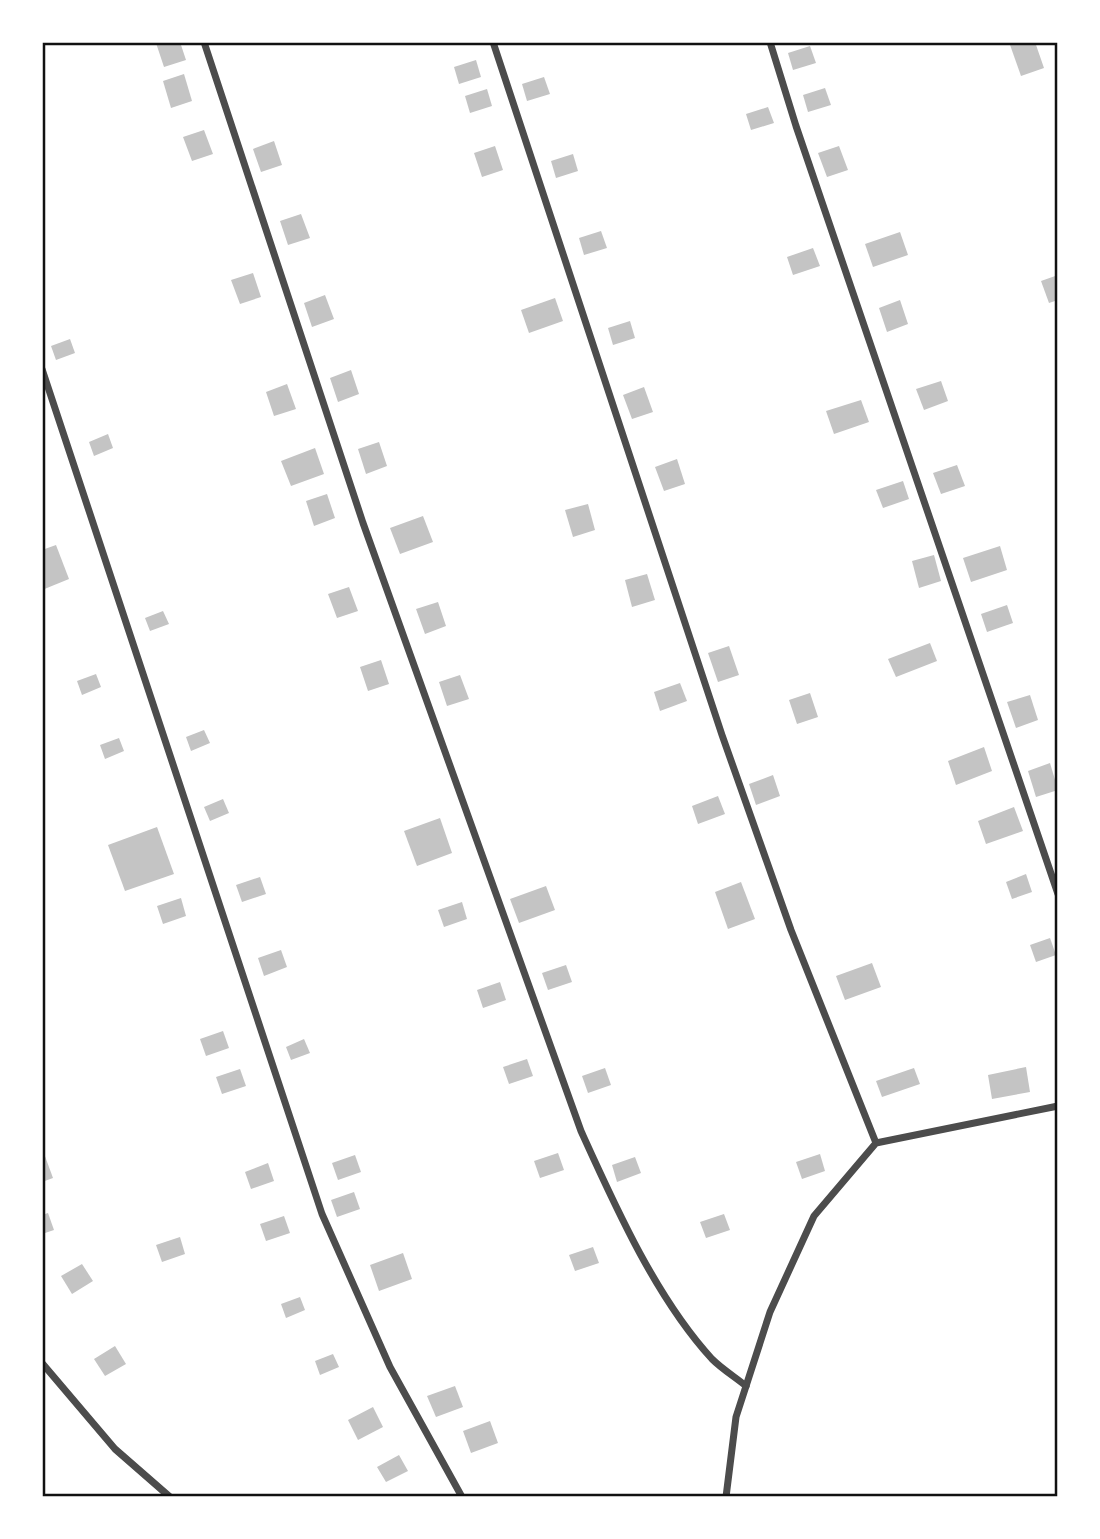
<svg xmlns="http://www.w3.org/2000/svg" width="1100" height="1539" font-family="Overpass,sans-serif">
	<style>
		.building { fill: #c4c4c4 }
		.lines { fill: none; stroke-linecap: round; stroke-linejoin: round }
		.minor { stroke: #4c4c4c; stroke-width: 7 }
		.neatline { fill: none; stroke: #111; stroke-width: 2.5 }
	</style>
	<rect width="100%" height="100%" fill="#fff"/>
	<g class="building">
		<polygon points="180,42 186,60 164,67 156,43"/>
		<polygon points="1009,42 1035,42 1044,68 1021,76"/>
		<polygon points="810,46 816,63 793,70 788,53"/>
		<polygon points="476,60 481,77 459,84 454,67"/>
		<polygon points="184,74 192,101 171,108 163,81"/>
		<polygon points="544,77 550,94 527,101 522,84"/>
		<polygon points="825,88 831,105 808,112 803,95"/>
		<polygon points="487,89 492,106 470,113 465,96"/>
		<polygon points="768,107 774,123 751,130 746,114"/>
		<polygon points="204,130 213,154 192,161 183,137"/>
		<polygon points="274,141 282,165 261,172 253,149"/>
		<polygon points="495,146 503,170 482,177 474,153"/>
		<polygon points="839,146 848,170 827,177 818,153"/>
		<polygon points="573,154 578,171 556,178 551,161"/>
		<polygon points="301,214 310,238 288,245 280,221"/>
		<polygon points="601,231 607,248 584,255 579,238"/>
		<polygon points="900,232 908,255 873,267 865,244"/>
		<polygon points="813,248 820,266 793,275 787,257"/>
		<polygon points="253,273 261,297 240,304 231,280"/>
		<polygon points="1058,275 1058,300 1049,303 1041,281"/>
		<polygon points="325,295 334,319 312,327 304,303"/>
		<polygon points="555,298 563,321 529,333 521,310"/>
		<polygon points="900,300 908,324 887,332 879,308"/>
		<polygon points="630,321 635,338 613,345 608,328"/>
		<polygon points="70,339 75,353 56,360 51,346"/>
		<polygon points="351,370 359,394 338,402 330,378"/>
		<polygon points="941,381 948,401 924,410 916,389"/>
		<polygon points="287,384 296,409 274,416 266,392"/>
		<polygon points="644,387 653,412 632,419 623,395"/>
		<polygon points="861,400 869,422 834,434 826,411"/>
		<polygon points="108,434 113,448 94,456 89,442"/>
		<polygon points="379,442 387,466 366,474 358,449"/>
		<polygon points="315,448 324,474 291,486 281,461"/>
		<polygon points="677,459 685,484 664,491 655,467"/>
		<polygon points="957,465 965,486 941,494 933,473"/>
		<polygon points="903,481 909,499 883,508 876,490"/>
		<polygon points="327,494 335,518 314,526 306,501"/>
		<polygon points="588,504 595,530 573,537 565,510"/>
		<polygon points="423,516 433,542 400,554 390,528"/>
		<polygon points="56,545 69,579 42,590 42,550"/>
		<polygon points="1000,546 1007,570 971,582 963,558"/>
		<polygon points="934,555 941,581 919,588 912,561"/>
		<polygon points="647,574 655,600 632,607 625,580"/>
		<polygon points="349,587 358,611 337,618 328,594"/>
		<polygon points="438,602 446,626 425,634 416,609"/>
		<polygon points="1007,605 1013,623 987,632 981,614"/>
		<polygon points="163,611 169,624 150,631 145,618"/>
		<polygon points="930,643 937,661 896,677 888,659"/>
		<polygon points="729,646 739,675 718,682 708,653"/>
		<polygon points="381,660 389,684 368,691 360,667"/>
		<polygon points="96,674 101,687 82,695 77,681"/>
		<polygon points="460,675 469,699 447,706 439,682"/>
		<polygon points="680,683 687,701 660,711 654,692"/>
		<polygon points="810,693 818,717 797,724 789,700"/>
		<polygon points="1030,695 1038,720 1016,728 1007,702"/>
		<polygon points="204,730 210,743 191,751 186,737"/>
		<polygon points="119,738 124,751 105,759 100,745"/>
		<polygon points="984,747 992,771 956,785 948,761"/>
		<polygon points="1050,763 1058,790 1036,797 1028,771"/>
		<polygon points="773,775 780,796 756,805 749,784"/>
		<polygon points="718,796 725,814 698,824 692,806"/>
		<polygon points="223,799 229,813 210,821 204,807"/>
		<polygon points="1014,807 1023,831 986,844 978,821"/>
		<polygon points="440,818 452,853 417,866 404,831"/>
		<polygon points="157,827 174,874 125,891 108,845"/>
		<polygon points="1026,874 1032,892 1012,899 1006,882"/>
		<polygon points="260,877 266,894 242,902 236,885"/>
		<polygon points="741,882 755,919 728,929 715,892"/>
		<polygon points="546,886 555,910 519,923 510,899"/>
		<polygon points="181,898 186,916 163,924 157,906"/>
		<polygon points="462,902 467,919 444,927 438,910"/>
		<polygon points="1050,938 1056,955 1036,962 1030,945"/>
		<polygon points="281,950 287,967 264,976 258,958"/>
		<polygon points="872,963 881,987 845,1000 836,976"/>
		<polygon points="566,965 572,982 548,990 542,973"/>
		<polygon points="500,982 506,1000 483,1008 477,990"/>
		<polygon points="223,1031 229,1048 206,1056 200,1039"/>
		<polygon points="304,1039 310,1053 291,1060 286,1047"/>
		<polygon points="527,1059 533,1076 509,1084 503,1067"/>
		<polygon points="1026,1067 1030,1092 992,1099 988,1075"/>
		<polygon points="605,1068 611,1085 588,1093 582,1076"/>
		<polygon points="914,1068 920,1084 882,1097 876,1081"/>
		<polygon points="240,1069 246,1086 222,1094 216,1077"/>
		<polygon points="42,1148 53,1178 42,1182"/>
		<polygon points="558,1153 564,1170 540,1178 534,1161"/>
		<polygon points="820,1154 825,1171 802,1179 796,1162"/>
		<polygon points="355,1155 361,1172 338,1180 332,1163"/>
		<polygon points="635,1157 641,1173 617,1182 612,1165"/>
		<polygon points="268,1163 274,1181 251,1189 245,1172"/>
		<polygon points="354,1192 360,1209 337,1217 331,1200"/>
		<polygon points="48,1213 54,1230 42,1234 42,1215"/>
		<polygon points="724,1214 730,1230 706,1238 700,1222"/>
		<polygon points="284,1216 290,1233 266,1241 260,1224"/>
		<polygon points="180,1237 185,1254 162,1262 156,1245"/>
		<polygon points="593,1247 599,1263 575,1271 569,1255"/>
		<polygon points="403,1253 412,1279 379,1291 370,1265"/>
		<polygon points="82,1264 93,1281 72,1294 61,1276"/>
		<polygon points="300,1297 305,1310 286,1318 281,1304"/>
		<polygon points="115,1346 126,1364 105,1376 94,1359"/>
		<polygon points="333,1354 339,1367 320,1375 315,1361"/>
		<polygon points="455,1386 463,1407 436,1417 427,1396"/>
		<polygon points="373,1407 383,1427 358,1440 348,1420"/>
		<polygon points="490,1421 498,1443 471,1453 463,1431"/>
		<polygon points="399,1455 408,1471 386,1482 377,1467"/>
	</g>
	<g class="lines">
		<g class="minor">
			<path d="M 204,42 L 363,523 L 581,1131 C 615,1206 656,1298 712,1359 C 722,1369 735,1377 746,1386"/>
			<polyline points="493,42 722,735 791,930 876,1143"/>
			<polyline points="770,42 796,126 1058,894"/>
			<polyline points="42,369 322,1214 390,1367 462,1497"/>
			<polyline points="42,1363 115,1449 170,1497"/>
			<polyline points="726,1497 736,1417 770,1312 814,1216 876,1143 1058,1106"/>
		</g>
	</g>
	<rect width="1100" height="1539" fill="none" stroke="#ffffff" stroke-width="88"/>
	<rect x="44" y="44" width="1012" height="1451" class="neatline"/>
</svg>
